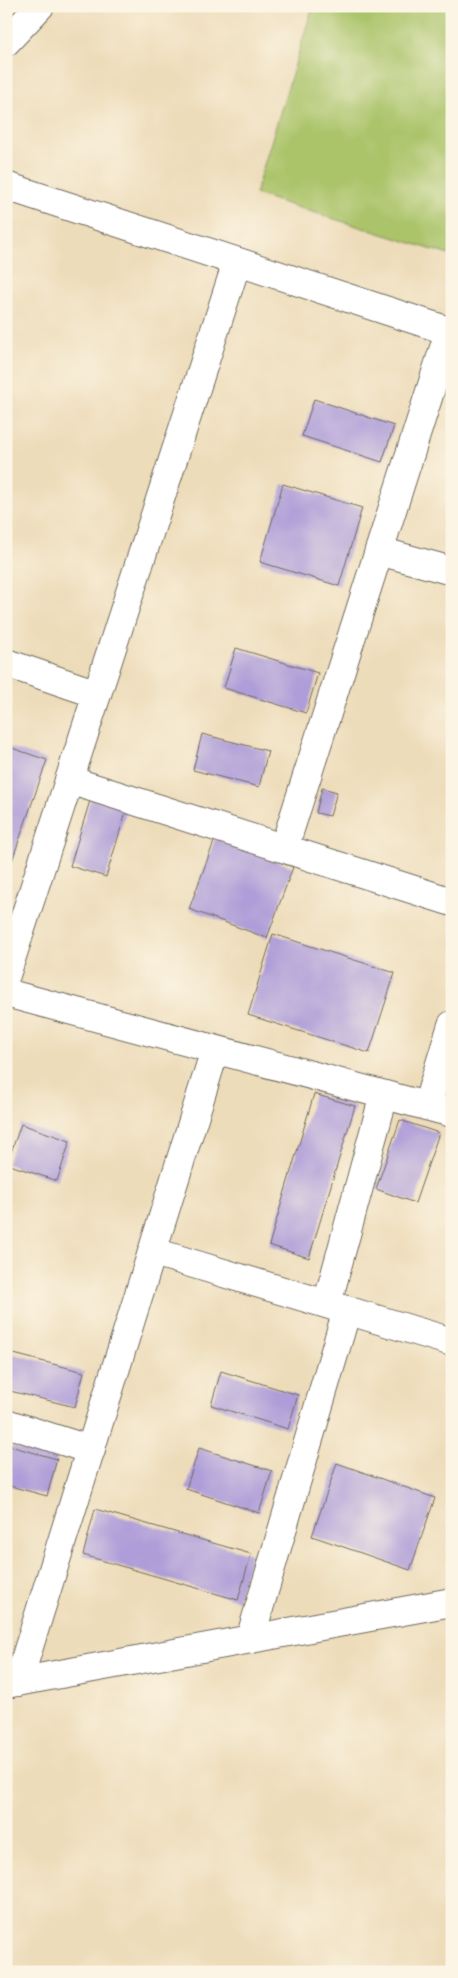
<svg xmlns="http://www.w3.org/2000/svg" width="458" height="1978" font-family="'Playpen Sans',sans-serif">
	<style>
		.green { fill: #abc46a; stroke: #6b784a }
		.building { fill: #ae9dd8 }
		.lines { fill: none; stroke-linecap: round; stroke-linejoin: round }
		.street-casing { stroke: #6f695d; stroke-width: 30 }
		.street { stroke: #fff; stroke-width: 28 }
	</style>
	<rect width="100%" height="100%" fill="#fcf5e5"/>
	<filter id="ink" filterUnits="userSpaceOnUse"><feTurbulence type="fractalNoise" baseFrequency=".02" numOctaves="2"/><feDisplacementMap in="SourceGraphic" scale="10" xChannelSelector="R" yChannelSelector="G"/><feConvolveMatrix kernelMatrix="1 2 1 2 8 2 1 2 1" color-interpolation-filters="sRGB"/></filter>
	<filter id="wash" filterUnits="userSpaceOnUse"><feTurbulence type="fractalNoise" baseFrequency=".0096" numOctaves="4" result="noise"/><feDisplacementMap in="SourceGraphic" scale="20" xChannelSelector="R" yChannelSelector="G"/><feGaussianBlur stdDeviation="1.12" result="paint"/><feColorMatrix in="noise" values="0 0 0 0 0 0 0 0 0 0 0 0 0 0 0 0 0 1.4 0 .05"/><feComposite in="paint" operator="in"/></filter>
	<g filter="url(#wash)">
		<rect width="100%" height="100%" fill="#eddcb9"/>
		<polygon class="green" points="313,6 452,6 452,256 255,194"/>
		<g id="blocks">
			<g class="building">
				<polygon points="314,399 394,426 382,462 302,436"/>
				<polygon points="283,484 362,508 339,586 260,562"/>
				<polygon points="236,648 318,673 306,713 224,688"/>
				<polygon points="202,734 268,751 259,787 193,770"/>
				<polygon points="6,746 47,760 7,875 6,875"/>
				<polygon points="322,788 337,792 330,816 316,813"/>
				<polygon points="92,794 128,805 106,877 70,866"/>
				<polygon points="215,839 293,867 267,938 189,909"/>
				<polygon points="273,934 395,973 369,1053 248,1015"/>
				<polygon points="314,1094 355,1106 309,1258 269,1245"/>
				<polygon points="400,1120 439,1133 415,1203 376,1189"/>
				<polygon points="21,1124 70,1141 57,1181 7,1164"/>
				<polygon points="6,1352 84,1372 75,1407 6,1390"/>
				<polygon points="221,1371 298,1395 288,1429 211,1405"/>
				<polygon points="6,1445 57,1459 47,1496 6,1485"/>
				<polygon points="199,1448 272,1471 259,1513 186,1489"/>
				<polygon points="337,1463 435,1498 410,1570 312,1536"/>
				<polygon points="95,1509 251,1554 238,1600 83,1555"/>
			</g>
		</g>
	</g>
	<g filter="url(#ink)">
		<use href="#blocks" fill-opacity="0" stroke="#6f695d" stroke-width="1"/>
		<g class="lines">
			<g class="street-casing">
				<g id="street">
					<polyline points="6,42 40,6"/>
					<polyline points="6,186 452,332"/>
					<polyline points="379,551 452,571"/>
					<polyline points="6,663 97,694"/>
					<polyline points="69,780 452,902"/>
					<polyline points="284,848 449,332"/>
					<polyline points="6,975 237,262"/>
					<polyline points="6,993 452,1113"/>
					<polyline points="427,1106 452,1025"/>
					<polyline points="154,1252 452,1342"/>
					<polyline points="327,1304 384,1095"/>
					<polyline points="6,1423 91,1450"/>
					<polyline points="250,1639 347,1310"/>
					<polyline points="18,1682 215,1050"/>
					<polyline points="6,1684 452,1602"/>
				</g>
			</g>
			<use href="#street" class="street"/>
		</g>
	</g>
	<rect width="458" height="1978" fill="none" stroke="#fcf5e5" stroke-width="25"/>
</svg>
